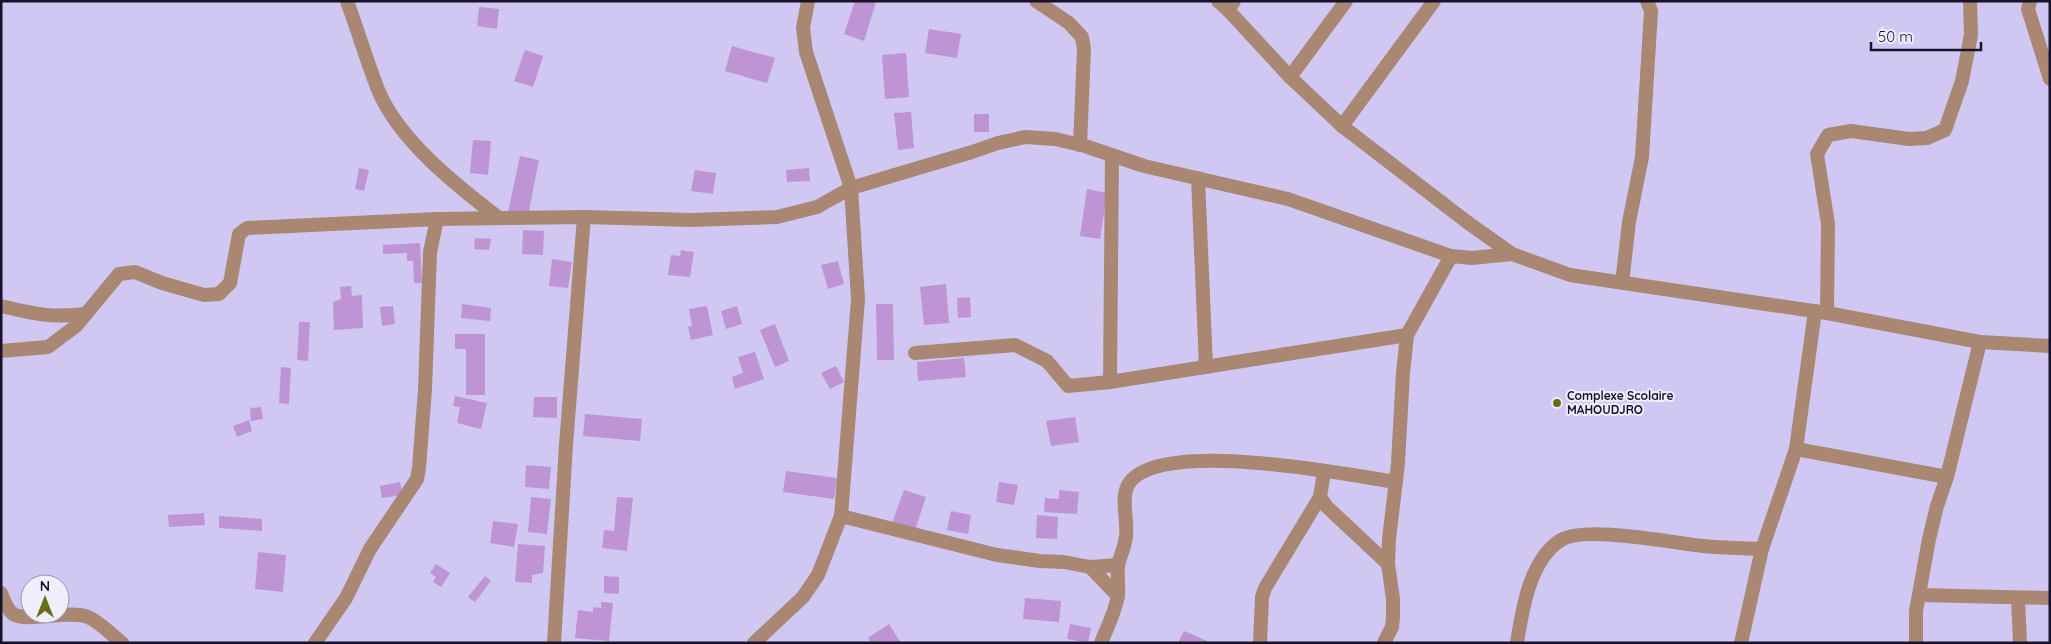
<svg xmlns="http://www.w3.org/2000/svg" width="2051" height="644" font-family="Quicksand,sans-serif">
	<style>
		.building { fill: #be94d4 }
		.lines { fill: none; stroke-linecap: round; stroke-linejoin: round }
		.minor { stroke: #a98772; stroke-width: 14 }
		.tertiary { stroke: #a98772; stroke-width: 14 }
		.poi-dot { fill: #686e14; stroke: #f0edfc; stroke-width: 2 }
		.labels { text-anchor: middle; stroke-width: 4; stroke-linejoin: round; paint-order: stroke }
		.poi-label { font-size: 12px; font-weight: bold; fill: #19122c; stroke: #f0edfc; text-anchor: start }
	</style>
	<rect width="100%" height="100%" fill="#d0c8f3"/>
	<g class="building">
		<polygon points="855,1 876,2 864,41 844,34"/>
		<polygon points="479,7 499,9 497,29 477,26"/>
		<polygon points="929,29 961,34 957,58 925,53"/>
		<polygon points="732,46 775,58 767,83 725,71"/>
		<polygon points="525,50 543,56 533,87 514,81"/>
		<polygon points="906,53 909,97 885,99 882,55"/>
		<polygon points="911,112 914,148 898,150 894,113"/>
		<rect x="974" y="114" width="15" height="18"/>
		<polygon points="473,140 491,141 488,175 470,173"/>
		<polygon points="520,156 539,160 528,216 508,212"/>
		<polygon points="359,168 369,170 364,191 355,189"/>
		<polygon points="809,168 810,181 787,182 786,170"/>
		<polygon points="695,170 716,173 713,194 691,191"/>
		<polygon points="1087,189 1107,193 1100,239 1080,236"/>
		<polygon points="523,230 544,231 543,255 522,254"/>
		<polygon points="475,238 491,239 489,250 474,249"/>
		<polygon points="420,243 422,283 414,283 413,261 407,261 407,253 383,254 383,245"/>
		<polygon points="681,250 694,252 690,277 668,275 671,255 680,256"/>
		<polygon points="552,259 572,262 568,288 549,286"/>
		<polygon points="838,261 844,284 828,289 821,265"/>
		<polygon points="946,284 949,323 924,325 920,287"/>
		<polygon points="351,286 352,296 362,295 363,328 334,330 333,302 341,299 340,287"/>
		<polygon points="970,297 971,317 958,318 957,298"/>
		<polygon points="462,304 491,308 490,321 461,318"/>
		<polygon points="876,304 893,304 894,360 877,360"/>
		<polygon points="393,306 395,324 382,326 380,307"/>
		<polygon points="707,306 713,335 691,340 688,327 692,326 689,309"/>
		<polygon points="737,306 742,324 726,329 721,311"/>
		<polygon points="299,322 310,322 308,361 297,360"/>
		<polygon points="775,324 789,361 775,367 760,330"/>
		<polygon points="455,334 485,334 485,395 466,395 466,349 455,349"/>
		<polygon points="755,352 764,379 735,389 732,377 743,373 738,357"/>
		<polygon points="964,358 966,377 918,381 917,362"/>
		<polygon points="836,366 844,382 830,389 821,373"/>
		<polygon points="281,367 291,368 289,404 279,403"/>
		<polygon points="455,396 487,403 481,429 457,423 460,407 453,406"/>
		<polygon points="534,397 557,397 557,418 533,417"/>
		<polygon points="261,407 263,419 251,421 250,408"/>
		<polygon points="585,414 642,419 640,441 583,436"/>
		<polygon points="1075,417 1079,442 1051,446 1046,421"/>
		<polygon points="249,420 252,431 237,437 233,426"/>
		<polygon points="526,465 551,467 549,489 525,487"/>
		<polygon points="786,471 837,478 834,499 783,492"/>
		<polygon points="400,482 403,495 382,498 380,486"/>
		<polygon points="999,482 1018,485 1014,505 996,502"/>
		<polygon points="904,490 926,497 915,530 892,523"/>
		<polygon points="1059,490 1079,492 1077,514 1044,512 1045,498 1059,499"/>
		<polygon points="531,497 551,499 547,534 528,532"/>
		<polygon points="617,497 633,498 627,551 602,548 604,530 614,531"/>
		<polygon points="951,511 971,515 968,534 947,530"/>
		<polygon points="204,513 205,525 169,527 168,515"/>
		<polygon points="1037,515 1058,517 1057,539 1036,538"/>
		<polygon points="219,516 262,519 262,531 219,528"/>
		<polygon points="493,521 518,524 514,547 490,543"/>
		<polygon points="518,544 545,546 543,573 532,575 532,583 515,582"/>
		<polygon points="258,552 286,555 283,592 255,589"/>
		<polygon points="436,564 450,573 441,587 433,582 436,577 430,573"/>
		<polygon points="485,576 491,581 475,602 468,597"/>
		<polygon points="604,576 619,577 619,594 604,593"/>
		<polygon points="1025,598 1061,601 1059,622 1023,619"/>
		<polygon points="601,602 613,603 609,641 575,638 578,610 593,612 593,607 601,608"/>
		<polygon points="889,624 901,643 871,643 868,638"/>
		<polygon points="1070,624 1091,628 1088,643 1067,639"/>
		<polygon points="1184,631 1212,643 1178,643"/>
	</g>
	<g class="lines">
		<g class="minor">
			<path d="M 347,1 C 358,31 367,62 379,92 C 400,141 457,186 499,218"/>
			<polyline points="808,1 803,28 806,52 851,188 858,299 841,516 997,555 1040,561 1064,562 1090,567 1118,565"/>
			<polyline points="1036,1 1069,23 1082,37 1084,49 1080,145"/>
			<polyline points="2030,1 2028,9 2050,79"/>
			<polyline points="1228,10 1234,1"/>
			<polyline points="1290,77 1346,1"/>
			<polyline points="1342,126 1434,1"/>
			<polyline points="1198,178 1206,367"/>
			<polyline points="1622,283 1629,222 1642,157 1651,11 1647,1"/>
			<path d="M 1,306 C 35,314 51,318 86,314"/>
			<polyline points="1827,313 1828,224 1817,154 1828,135 1851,131 1909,139 1927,138 1945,130 1962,81 1971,35 1970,1"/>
			<polyline points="1,351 48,347 76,326 119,274 135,272 162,283 204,295 219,294 230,283 239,234 247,228 437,219 584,217 692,220 777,217 817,207 851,188 972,152 998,143 1025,137 1055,139 1085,146 1144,166 1288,199 1451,256 1472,258 1512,254"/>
			<polyline points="915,353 1015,345 1047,361 1068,386 1110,382 1407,335"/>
			<polyline points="1110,382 1112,155"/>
			<polyline points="1796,449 1947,477"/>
			<polyline points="1324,472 1320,497 1326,506 1388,564"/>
			<polyline points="1090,567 1118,596"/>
			<path d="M 1,593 C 4,600 6,608 12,613 C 24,624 69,609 88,617 C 100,622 112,635 122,643"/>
			<polyline points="1919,595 2050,598"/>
			<polyline points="2018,598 2020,643"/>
			<polyline points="315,643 346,598 370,549 417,479 419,468 425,389 430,252 437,219"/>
			<polyline points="554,643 566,445 584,217"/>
			<polyline points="754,643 803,597 818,575 841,516"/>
			<path d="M 1101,643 C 1107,628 1115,612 1118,596 C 1119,586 1117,575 1118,566 C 1120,556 1125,547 1126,536 C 1128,521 1121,502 1127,487 C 1150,435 1348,475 1396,482"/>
			<polyline points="1260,643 1262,597 1265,588 1320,497"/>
			<polyline points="1384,643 1392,627 1393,618 1393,599 1388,564 1389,539 1398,463 1403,373 1407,335 1451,256"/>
			<path d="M 1517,643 C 1522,610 1530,559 1561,540 C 1586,525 1673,543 1704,546 C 1723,548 1743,548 1762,549"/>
			<polyline points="1741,643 1762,549 1796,449 1815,311"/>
			<polyline points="1916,643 1916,611 1929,539 1937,506 1947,477 1980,342"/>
		</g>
		<polyline class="tertiary" points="1218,1 1228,10 1290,77 1342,126 1467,222 1512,254 1570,275 1827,313 1980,342 2050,346"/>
	</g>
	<circle class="poi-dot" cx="1557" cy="403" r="5"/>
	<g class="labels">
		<g class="poi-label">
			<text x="1567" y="400">Complexe Scolaire<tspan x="1567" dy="14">MAHOUDJRO</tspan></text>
		</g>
	</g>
	<rect width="2051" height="644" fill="none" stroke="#19122c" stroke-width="5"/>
	<g transform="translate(45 599)"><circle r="24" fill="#f0edfc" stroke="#9a95a9"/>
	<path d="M0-4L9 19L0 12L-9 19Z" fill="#686e14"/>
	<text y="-8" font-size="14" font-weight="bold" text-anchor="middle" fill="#19122c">N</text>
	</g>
	<path d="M1871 42v8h110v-8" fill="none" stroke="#19122c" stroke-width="2.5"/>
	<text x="1878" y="42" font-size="15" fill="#19122c" stroke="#f0edfc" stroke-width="4" paint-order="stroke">50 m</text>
</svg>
